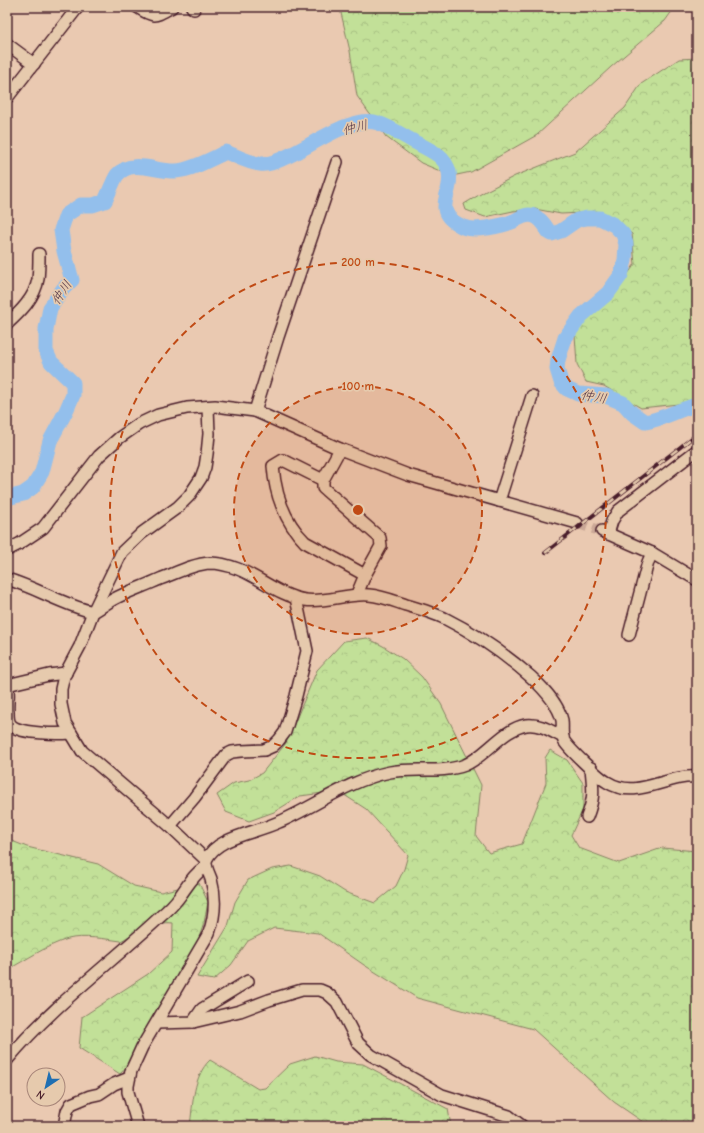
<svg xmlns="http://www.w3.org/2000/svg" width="704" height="1133" font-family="'Comic Neue','Klee One',sans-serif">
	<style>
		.forest { fill: url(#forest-crowns); stroke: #868062 }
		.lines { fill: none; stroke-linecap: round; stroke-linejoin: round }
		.river { stroke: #93bfec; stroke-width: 15 }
		.minor-tunnel { stroke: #caa796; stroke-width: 11; stroke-dasharray: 11 5.5; stroke-linecap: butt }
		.minor-casing { stroke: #4a1f2b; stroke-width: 14 }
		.minor { stroke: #e6caad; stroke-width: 11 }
		.rail-casing { stroke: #4a1f2b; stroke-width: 4 }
		.rail { stroke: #e6caad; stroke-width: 2.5; stroke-dasharray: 8; stroke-linecap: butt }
		.ring { fill: none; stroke: #c04a14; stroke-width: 2; stroke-dasharray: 7 5 }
		.labels { text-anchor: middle; stroke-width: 3.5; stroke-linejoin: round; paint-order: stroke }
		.water-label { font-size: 13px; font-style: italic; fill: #553748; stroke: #e6caad }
		.centre { fill: #c04a14; stroke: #e6caad; stroke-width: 2 }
		.ring-label { font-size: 12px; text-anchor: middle; font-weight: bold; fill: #c04a14; stroke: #e6caad; stroke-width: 3.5; stroke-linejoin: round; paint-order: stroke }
	</style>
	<defs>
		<pattern id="forest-crowns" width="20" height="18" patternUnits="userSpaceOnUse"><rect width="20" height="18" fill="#c2e098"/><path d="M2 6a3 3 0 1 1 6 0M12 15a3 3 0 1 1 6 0" fill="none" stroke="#a8c083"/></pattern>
	</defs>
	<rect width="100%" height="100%" fill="#eac9b1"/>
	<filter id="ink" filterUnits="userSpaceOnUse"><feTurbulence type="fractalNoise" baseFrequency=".025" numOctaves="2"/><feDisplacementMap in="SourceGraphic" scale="8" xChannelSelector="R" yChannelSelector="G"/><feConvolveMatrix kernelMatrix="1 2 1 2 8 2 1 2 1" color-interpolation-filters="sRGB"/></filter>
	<g filter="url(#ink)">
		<g class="forest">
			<polygon points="343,7 675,7 665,21 611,67 537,135 471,172 452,176 421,163 386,137 357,96 350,51 341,13"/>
			<polygon points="697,58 697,402 641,408 604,386 586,382 577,364 575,335 583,317 613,295 635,264 632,234 602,212 561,214 535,209 513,211 485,217 466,210 464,204 484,192 515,176 575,152 625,108 641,84 679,59"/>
			<polygon points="367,638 383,646 403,659 422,677 441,704 481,785 476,836 489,853 522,844 546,783 545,758 550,750 567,760 583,783 583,809 571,835 579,848 619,863 662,848 697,851 697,1126 649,1126 614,1102 533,1029 417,998 364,965 318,933 274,928 248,941 231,965 214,980 197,977 228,926 235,902 248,880 272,869 291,866 320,876 345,892 375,903 396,886 404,869 408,855 366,809 338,791 300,796 274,812 249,821 226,812 217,795 234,783 249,780 262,773 286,743 317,670 344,641"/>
			<path d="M 7,839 L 27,847 L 98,864 L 134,886 L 161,892 L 199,883 L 208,902 L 204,923 L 193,955 L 130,1063 L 120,1074 L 79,1048 L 82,1017 L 148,974 L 172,952 L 173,923 C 152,921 138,931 121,941 C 106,939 83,935 68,939 C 47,945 26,960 7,970 Z"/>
			<path d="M 315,1056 L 336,1062 L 363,1064 L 448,1109 L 451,1126 L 190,1126 C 193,1104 193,1076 210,1060 L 258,1089 L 265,1088 L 290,1064 Z"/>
		</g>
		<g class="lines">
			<path class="river" d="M 7,498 L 23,494 L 33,487 L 42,472 L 50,441 L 66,411 L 73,395 L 73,383 L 51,362 L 46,351 L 46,329 L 50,308 L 63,289 L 72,280 L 64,251 L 61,230 L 66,215 L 81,205 L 93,205 L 105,201 C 108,195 114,179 117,175 C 132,158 156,172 176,171 C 192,170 211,159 226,152 C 236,156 249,163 260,164 C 269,165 278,161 286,157 C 310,147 353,114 378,123 C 390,127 400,134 411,140 C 425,148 445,154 449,172 C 454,195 429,211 463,227 C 475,232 502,226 514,221 C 520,218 526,213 534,216 C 540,218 545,225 548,230 L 547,231 L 552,234 L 561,231 L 577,220 L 587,218 L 600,218 L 614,225 L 623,234 L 626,244 L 625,261 L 621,275 L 608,293 L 581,316 L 565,338 L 558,360 L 557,369 L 561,382 L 567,389 L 578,394 L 606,396 L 623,403 L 632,413 L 645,422 C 663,419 679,409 697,405"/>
			<polyline class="minor-tunnel" points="577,523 601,531"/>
			<g class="minor-casing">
				<g id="minor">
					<path d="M 137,7 C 155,19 155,16 172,7"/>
					<polyline points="192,7 194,9"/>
					<polyline points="7,44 34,64"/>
					<polyline points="7,98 78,7"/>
					<path d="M 7,324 C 20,312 35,298 38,279 C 39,271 39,262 39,254"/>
					<polyline points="255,411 278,337 337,162"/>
					<polyline points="340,449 323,480 323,488 380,538 381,546 365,575 357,594"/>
					<path d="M 323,480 L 283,460 L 273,466 C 275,494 285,522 305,542 L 365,575"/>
					<polyline points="499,501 532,396"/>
					<polyline points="602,531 652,553 697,580"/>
					<polyline points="608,534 612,521 618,511 697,450"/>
					<polyline points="7,550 19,544 43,528 99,456 119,438 139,424 158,415 187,408 215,406 255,411 340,449 408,475 577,523"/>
					<path d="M 7,579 C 37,588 63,605 93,612 C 100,608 107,603 114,599 C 129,591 145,586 160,579 C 176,573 193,564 210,563 C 219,563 230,566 238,569 C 261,578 280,596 305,600 C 326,603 348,593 369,595 C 382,596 394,601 406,605 C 420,609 434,613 446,619 C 476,634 506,655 531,677 C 543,688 558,703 562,720 C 563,727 561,734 564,741 C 569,749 598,777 607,782 C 637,801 667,774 697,777"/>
					<polyline points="629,635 648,562 652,553"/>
					<path d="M 7,684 C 10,693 7,703 8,712 C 8,717 8,723 12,726 C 22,734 58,734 71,733"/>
					<polyline points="7,685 49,675 66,673"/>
					<path d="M 587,817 C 595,796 593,790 591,768"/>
					<polyline points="170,826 194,798 226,755 232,752 241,751 264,750 273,746 279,740 285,732 296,696 307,651 296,598"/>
					<path d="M 206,860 C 210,852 217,846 225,842 C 242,833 262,830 279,822 C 316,806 349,780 390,772 C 414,767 441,774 465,765 C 486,756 503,729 526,725 C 539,723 551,731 563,737"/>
					<polyline points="193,1022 202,1009 248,981"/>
					<polyline points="157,1023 193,1022 240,1011 269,1000 302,990 320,990 327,993 337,1002 358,1043 371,1055 442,1095 509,1116 522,1126"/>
					<path d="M 7,1060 C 52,1006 110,964 161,916 C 168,910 175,903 180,896 C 188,885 194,874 206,866"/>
					<polyline points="64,1126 67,1111 71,1104 90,1096 99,1094 114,1084 129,1078"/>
					<path d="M 138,1126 L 128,1092 L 128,1086 L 131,1071 L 142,1047 L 209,933 C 215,916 216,897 211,879 C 209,873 205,867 206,860 L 170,826 L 82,751 L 65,723 L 61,704 L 61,689 L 64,676 L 80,646 L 93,612 L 122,552 L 142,533 L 178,507 L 189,496 L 201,478 L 205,467 L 207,454 L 209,434 L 208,407"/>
				</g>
			</g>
			<use href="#minor" class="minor"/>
			<g class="rail-casing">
				<polyline id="rail" points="545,553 697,434"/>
			</g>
			<use href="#rail" class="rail"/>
		</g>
	</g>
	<circle cx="358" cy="510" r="124" fill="#c04a14" fill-opacity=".12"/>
	<g class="ring">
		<circle cx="358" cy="510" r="124"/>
		<circle cx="358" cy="510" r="248"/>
	</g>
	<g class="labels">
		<g class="water-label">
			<text transform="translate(355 127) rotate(-13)" y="5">仲川</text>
			<text transform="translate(61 292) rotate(-57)" y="5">仲川</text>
			<text transform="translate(594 396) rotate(10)" y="5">仲川</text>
		</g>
	</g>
	<circle cx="358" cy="510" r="6" class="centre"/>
	<g class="ring-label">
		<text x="358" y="266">200 m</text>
		<text x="358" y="390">100 m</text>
	</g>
	<rect width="704" height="1133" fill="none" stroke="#e6caad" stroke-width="24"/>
	<rect x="12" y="12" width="680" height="1109" fill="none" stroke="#4a1f2b" stroke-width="1.5" filter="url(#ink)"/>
	<g transform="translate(46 1087) rotate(215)"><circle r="19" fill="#e6caad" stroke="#a88679"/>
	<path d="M0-3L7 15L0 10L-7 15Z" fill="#1f6fb2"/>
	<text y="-6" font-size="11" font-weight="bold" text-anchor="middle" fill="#4a1f2b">N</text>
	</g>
</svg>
